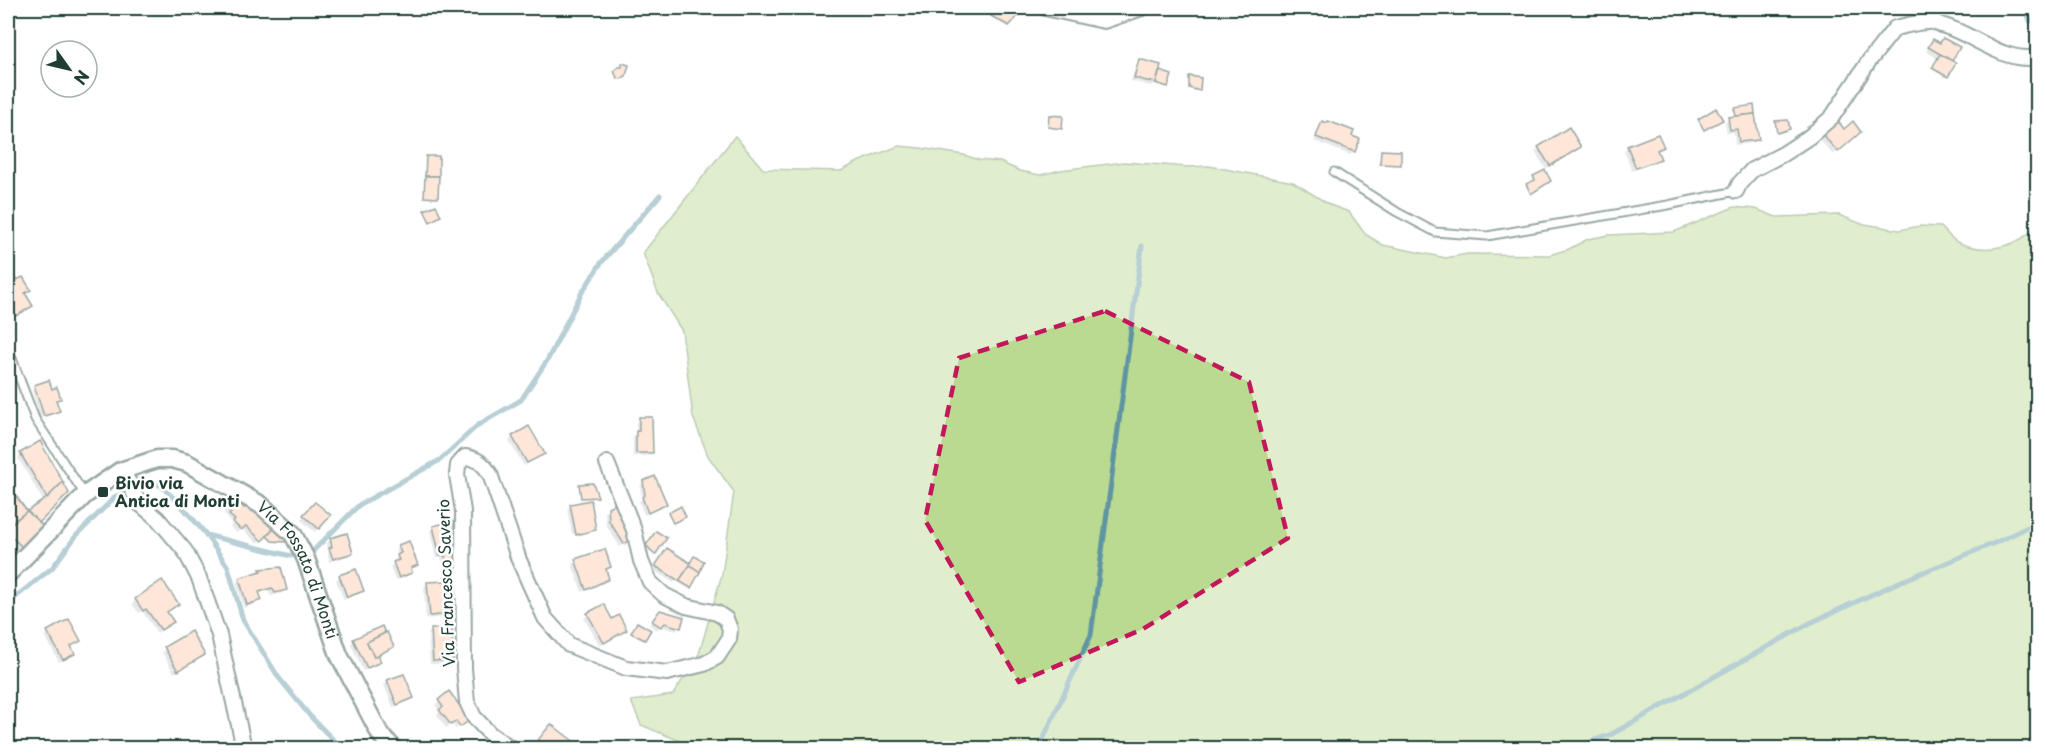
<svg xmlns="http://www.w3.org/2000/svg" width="2045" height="756" font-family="'Playpen Sans',sans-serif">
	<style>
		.green { fill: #bad991; stroke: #6c8b62; stroke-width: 1.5 }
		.shadow { fill: #0003 }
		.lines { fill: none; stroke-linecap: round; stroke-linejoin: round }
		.stream { stroke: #5f94a2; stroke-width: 5 }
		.building { fill: #fcc9ac; stroke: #1f3d34; stroke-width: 1.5 }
		.service-casing { stroke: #1f3d34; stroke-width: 11 }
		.minor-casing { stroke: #1f3d34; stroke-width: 18 }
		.tertiary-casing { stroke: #1f3d34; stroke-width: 21 }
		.service { stroke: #fff; stroke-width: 7 }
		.minor { stroke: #fff; stroke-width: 14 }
		.tertiary { stroke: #fff; stroke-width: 16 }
		.marked { fill: none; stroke: #c2185b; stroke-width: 4.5; stroke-dasharray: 12 8; stroke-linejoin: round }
		.poi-dot { fill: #1f3d34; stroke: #fff; stroke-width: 2 }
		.labels { text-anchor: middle; stroke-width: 5; stroke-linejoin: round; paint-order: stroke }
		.poi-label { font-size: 16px; font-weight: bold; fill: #1f3d34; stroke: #fff; text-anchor: start }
		.street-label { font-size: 16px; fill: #1f3d34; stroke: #fff }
	</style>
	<rect width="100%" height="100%" fill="#fff"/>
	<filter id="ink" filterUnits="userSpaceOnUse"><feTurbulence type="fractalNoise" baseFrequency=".0167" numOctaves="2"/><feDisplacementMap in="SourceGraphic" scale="12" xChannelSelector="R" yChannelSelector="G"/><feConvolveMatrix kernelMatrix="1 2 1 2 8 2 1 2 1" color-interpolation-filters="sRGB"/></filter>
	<g filter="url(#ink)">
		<path class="green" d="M 735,136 L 763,169 L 841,171 L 860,161 L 899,146 L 920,148 L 964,155 L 979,160 L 1000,162 L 1020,171 L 1040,175 L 1061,170 L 1124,162 L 1188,167 L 1209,166 L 1293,182 L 1330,205 L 1349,212 L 1365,234 L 1383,245 L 1446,258 L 1467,254 L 1549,255 L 1569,249 L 1588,239 L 1609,235 L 1674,232 L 1734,207 L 1756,209 L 1776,217 L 1839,215 L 1859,223 L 1899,230 L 1920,226 L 1941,227 C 1946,232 1952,240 1959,243 C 1986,254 2018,248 2037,225 L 2037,748 L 697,748 L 641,725 L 631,701 L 673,695 L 699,654 L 722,574 L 734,492 L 708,456 L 693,417 L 682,331 L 658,293 L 643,253 Z"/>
		<g class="shadow">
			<polygon points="1008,8 1011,8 1018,14 1007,27 991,17 996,12 1001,17"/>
			<polygon points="1930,45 1940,45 1951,60 1945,78 1932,69 1938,59 1926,51"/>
			<polygon points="1139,61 1156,77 1160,73 1167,86 1166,87 1155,85 1157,80 1151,86 1131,81 1136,65"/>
			<polygon points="1190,78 1198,90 1197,91 1188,89"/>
			<polygon points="1753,107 1757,139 1753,143 1735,145 1734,132 1727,133 1725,122 1729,118 1735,118 1735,109"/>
			<polygon points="1323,123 1350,137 1354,151 1350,155 1314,141 1319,126"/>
			<polygon points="1837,123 1844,131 1859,132 1833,155 1819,139"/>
			<polygon points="1579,147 1546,169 1535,152 1539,148"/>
			<polygon points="1628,147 1662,147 1656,152 1659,159 1655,162 1632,171 1624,151"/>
			<polygon points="1382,152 1399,165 1380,165"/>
			<polygon points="426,157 436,197 435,199 424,198"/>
			<polygon points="15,280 29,290 24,294 27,309 12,318 8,310 8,284"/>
			<polygon points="35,386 51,390 59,398 55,402 58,410 55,414 40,418 32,390"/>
			<polygon points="640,419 651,452 647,456 633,456 633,436 636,432 636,422"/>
			<polygon points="513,437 543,454 524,466 509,441"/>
			<polygon points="21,454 67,493 37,523 42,527 18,551 8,540 8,488 26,513 44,502 18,458"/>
			<polygon points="644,482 666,504 662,508 644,515 639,502 642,498 640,486"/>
			<polygon points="234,500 244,510 275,525 257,543 241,528 237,533 230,527 232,525 223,511"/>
			<polygon points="571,505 595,529 593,531 593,529 572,534 567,509"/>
			<polygon points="311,507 318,528 315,532 301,520"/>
			<polygon points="609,509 630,540 620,547 606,525 605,512"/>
			<polygon points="277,527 289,539 285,543 271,542 267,538"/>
			<polygon points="434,527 457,558 453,562 443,565 441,557 436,559 430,531"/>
			<polygon points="656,533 665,539 653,555 646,547"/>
			<polygon points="346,535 351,553 348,556 329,562 327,543 330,540"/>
			<polygon points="399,546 417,565 409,570 410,572 407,576 395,580 390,567 395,563 394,560 398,556 396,550"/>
			<polygon points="664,553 690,587 689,589 676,581 674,583 653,570"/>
			<polygon points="576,561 609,567 605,571 607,578 582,592 572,564"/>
			<polygon points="261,570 286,589 282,593 271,596 268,591 258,594 261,600 257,603 244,608 236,583 240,579 257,574"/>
			<polygon points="340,576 363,590 359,594 344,600 336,580"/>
			<polygon points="428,584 447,614 444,617 426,619 424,587"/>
			<polygon points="136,600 165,612 168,625 157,633 142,611 139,613 132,604"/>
			<polygon points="603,606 612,621 625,629 600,646 584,618"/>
			<polygon points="656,615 680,627 676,631 660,626 657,630 649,625"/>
			<polygon points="636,625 644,639 643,641 631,634"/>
			<polygon points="432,630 452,660 448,664 430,664 428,634"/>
			<polygon points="48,633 79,641 70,647 73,653 59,662 45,636"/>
			<polygon points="354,640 392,646 377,655 380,661 376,665 363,671 351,644"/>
			<polygon points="165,649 200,658 174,673 162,652"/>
			<polygon points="388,682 412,697 409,701 393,707 384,685"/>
			<polygon points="448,694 464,723 456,729 452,724 446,728 437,715 440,711 435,705"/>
			<polygon points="548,729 578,747 541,748 536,744"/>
			<polygon points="493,743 500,748 487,748"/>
		</g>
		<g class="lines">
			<g class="stream">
				<polyline points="2026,8 2030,21"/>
				<polyline points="140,486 145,483 160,485 180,504 204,532 228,567 243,620 279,678 310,716 341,748"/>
				<polyline points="206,535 291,556"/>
				<polyline points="312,552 359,505 440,460 478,425 521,400 548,359 581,294 601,263 660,195"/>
				<polyline points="8,603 52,568 76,536 116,496 130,490"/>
				<polyline points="1039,748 1091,635 1142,246"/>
				<polyline points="1572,748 1612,734 1810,623 1897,583 1997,542 2038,522"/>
			</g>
		</g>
		<g class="building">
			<polygon points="1007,8 1013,8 1020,14 1009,26 991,16 996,10 1001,15"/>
			<polygon points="1943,38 1960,47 1952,61 1928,47 1933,39 1940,43"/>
			<polygon points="1940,54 1956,63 1948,77 1932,68"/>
			<polygon points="1139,59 1161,65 1156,83 1134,78"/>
			<polygon points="622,63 629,65 626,76 621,79 617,78 614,71 618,67 622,67"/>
			<polygon points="1160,71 1172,75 1168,87 1156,83"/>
			<polygon points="1189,76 1201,78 1200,91 1189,88"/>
			<polygon points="1754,105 1755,114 1736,116 1734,108"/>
			<polygon points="1716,108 1723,120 1704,130 1698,119"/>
			<polygon points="1755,114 1759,140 1739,142 1737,129 1730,130 1728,117"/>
			<polygon points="1049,115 1063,116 1062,129 1048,127"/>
			<polygon points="1788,120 1790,129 1777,133 1775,121"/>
			<polygon points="1322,121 1327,123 1328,121 1354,131 1352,136 1360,139 1355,152 1316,137"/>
			<polygon points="1838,121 1844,129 1853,121 1861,132 1838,152 1822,134"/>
			<polygon points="1569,127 1581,147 1550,166 1538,147"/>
			<polygon points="1658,134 1664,147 1657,150 1661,159 1636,168 1627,146"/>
			<polygon points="1381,150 1401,151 1401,165 1380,164"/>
			<polygon points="426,156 439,156 439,176 425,176"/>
			<polygon points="1545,170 1551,181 1531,194 1526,184 1535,180 1533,176"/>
			<polygon points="425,176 439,176 438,198 424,197"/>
			<polygon points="436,205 441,216 430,222 424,210"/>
			<polygon points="23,277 31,290 25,293 33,306 16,316 8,300 8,282 16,278 17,280"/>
			<polygon points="49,380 52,389 57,387 61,399 56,400 60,411 44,416 34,385"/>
			<polygon points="639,417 652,417 653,453 636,453 636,431 639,431"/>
			<polygon points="529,426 545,454 527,463 512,436"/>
			<polygon points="40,441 63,482 47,498 20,453"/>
			<polygon points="655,476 667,504 648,513 642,497 645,495 643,481"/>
			<polygon points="63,482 69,493 39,523 27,511 47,498"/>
			<polygon points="593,483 598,497 581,498 579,484"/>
			<polygon points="8,485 27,511 10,524 8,522"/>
			<polygon points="234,498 244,508 248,505 257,513 261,509 277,525 262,541 246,526 241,530 233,522 235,520 229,515 231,513 225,507"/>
			<polygon points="591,500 596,530 576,535 570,504"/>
			<polygon points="315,502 331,515 319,529 303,515"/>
			<polygon points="616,503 630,528 626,530 631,540 624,544 609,521 608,507"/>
			<polygon points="681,506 686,517 673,523 668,513"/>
			<polygon points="27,511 44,527 23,548 8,533 8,527"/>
			<polygon points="453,521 460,550 459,559 446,562 445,555 440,556 433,526"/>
			<polygon points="277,525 291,539 288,542 272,541 267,536"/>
			<polygon points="656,531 667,538 655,555 646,545"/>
			<polygon points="347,533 353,553 333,559 329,548 332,547 330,538"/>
			<polygon points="409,541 418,565 411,568 412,573 399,578 393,562 399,560 397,555 401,553 398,545"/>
			<polygon points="667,548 690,563 694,556 704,561 700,572 690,565 679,581 655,566"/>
			<polygon points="605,549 611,567 606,569 609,579 586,590 575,559"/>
			<polygon points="690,565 700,572 691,588 679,581"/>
			<polygon points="281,567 287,590 275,593 272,588 259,592 262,600 247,605 239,578 261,571 260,569"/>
			<polygon points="356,569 364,591 347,597 339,575"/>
			<polygon points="162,580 179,604 167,612 174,622 161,630 146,609 143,611 135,599"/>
			<polygon points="447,581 449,614 430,616 427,582"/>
			<polygon points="604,604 612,619 619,615 627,630 604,643 587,613"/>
			<polygon points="660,610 684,617 681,628 665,623 661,627 652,621"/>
			<polygon points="69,619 81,641 71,646 75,654 63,660 47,631"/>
			<polygon points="637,622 651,630 645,640 631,633"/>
			<polygon points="382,626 385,633 367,642 374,657 378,654 381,662 367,668 353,639"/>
			<polygon points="452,628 453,660 433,661 431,629"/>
			<polygon points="191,631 205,655 178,671 164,647"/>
			<polygon points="387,632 394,647 374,657 367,642"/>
			<polygon points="404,674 414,698 397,705 387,680"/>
			<polygon points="449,691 470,720 460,727 456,721 451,725 439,710 443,707 438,700"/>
			<polygon points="551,724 581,747 579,748 549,748 538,740"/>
		</g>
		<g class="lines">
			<g class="service-casing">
				<g id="service">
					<polyline points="1334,172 1397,212 1435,232 1487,236 1668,205 1736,191"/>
					<polyline points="8,348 35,419 85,495"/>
				</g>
			</g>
			<g class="minor-casing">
				<g id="minor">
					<polyline points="1045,8 1104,21 1142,8"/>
					<path d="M 1736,191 L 1740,183 L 1752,170 L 1783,154 L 1809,137 L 1832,117 L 1869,61 L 1895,28 C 1906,26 1917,22 1928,22 C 1932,21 1937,23 1941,25 C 1973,33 2003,64 2038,57"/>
					<polyline points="120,471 127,479 139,503 158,519 185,551 199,578 219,635 244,748"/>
					<path d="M 511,748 L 490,734 L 474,717 L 467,702 L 464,668 L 463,511 L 457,475 L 458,465 L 465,457 C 478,459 483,463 490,474 L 519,560 L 545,618 L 569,645 L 626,668 L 667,673 L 704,664 L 717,657 L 729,639 L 730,629 L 726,619 L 717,613 L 686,606 L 664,595 L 650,582 L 641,561 L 634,530 L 607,463"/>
				</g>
			</g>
			<g class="tertiary-casing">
				<g id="tertiary">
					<path id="s1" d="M 8,574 L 85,495 L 120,471 L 157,459 L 172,459 L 187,463 L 261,505 L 293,534 L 306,559 L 339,655 L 380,734 L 393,748"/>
				</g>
			</g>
			<use href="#service" class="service"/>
			<use href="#minor" class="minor"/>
			<use href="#tertiary" class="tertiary"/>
		</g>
	</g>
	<path d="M0 0H2045V756H0ZM 1105,311 L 1249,382 L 1288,538 L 1143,629 L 1019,682 L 925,520 L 959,358 Z" fill="#fff" fill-opacity=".55" fill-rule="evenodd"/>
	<path class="marked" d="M 1105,311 L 1249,382 L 1288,538 L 1143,629 L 1019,682 L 925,520 L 959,358 Z"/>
	<rect class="poi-dot" x="97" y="486" width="12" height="12" rx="3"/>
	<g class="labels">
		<g class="poi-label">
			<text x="115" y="489">Bivio via<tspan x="115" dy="18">Antica di Monti</tspan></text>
		</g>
		<g class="street-label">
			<text dy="6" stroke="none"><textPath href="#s1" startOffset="384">Via Fossato di Monti</textPath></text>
			<text transform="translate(446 583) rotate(-92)" y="6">Via Francesco Saverio</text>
		</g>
	</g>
	<rect width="2045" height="756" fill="none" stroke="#fff" stroke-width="30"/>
	<rect x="15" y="15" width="2015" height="726" fill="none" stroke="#1f3d34" stroke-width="2" filter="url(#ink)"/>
	<g transform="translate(69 69) rotate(124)"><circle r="28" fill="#ffffff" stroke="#a5b1ae" stroke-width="1.5"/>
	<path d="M0-4.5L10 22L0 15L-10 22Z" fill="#1f3d34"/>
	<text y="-9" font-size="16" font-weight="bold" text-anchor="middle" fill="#1f3d34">N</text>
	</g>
</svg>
